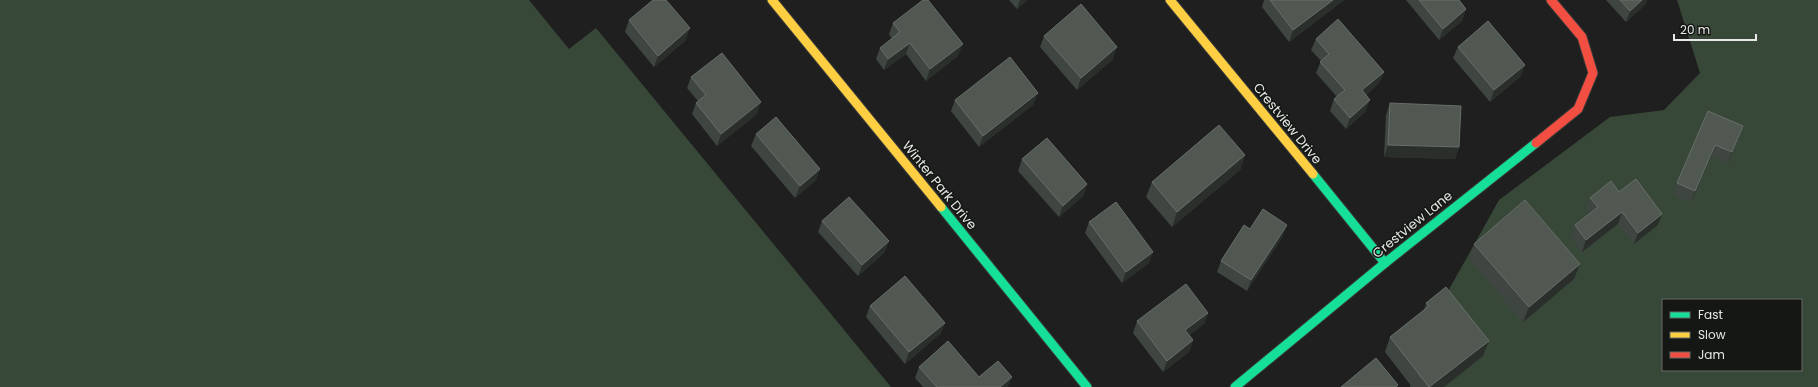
<svg xmlns="http://www.w3.org/2000/svg" width="1818" height="387" font-family="Poppins,sans-serif">
	<style>
		.green { fill: #374738; fill-rule: evenodd }
		.lines { fill: none; stroke-linecap: round; stroke-linejoin: round }
		.fast-casing { stroke: #383a38; stroke-width: 11 }
		.slow-casing { stroke: #383a38; stroke-width: 11 }
		.jam-casing { stroke: #383a38; stroke-width: 11 }
		.fast { stroke: #16e098; stroke-width: 9 }
		.slow { stroke: #ffcf43; stroke-width: 9 }
		.jam { stroke: #f24e42; stroke-width: 9 }
		.wall { fill: #3f4540 }
		.shaded-wall { fill: #2a2f2b }
		.building { fill: #515751; stroke: #686e69 }
		.labels { text-anchor: middle; stroke-width: 3; stroke-linejoin: round; paint-order: stroke }
		.street-label { font-size: 13px; fill: #e6e9e6; stroke: #141714 }
	</style>
	<rect width="100%" height="100%" fill="#1e1f1e"/>
	<g class="green">
		<polygon points="0,0 529,0 569,49 596,28 891,387 0,387"/>
		<path d="M 1677,0 L 1818,0 L 1818,387 L 1410,387 L 1423,336 L 1499,200 L 1610,117 L 1664,110 L 1700,73 ZM 1663,300 L 1801,300 L 1801,370 L 1663,370 Z"/>
	</g>
	<g class="lines">
		<g class="fast-casing">
			<g id="fast">
				<polyline points="1313,174 1385,263"/>
				<polyline points="941,207 1087,387"/>
				<polyline points="1235,387 1385,263 1536,143"/>
			</g>
		</g>
		<g class="slow-casing">
			<g id="slow">
				<polyline points="772,0 941,207"/>
				<polyline points="1170,0 1313,174"/>
			</g>
		</g>
		<g class="jam-casing">
			<polyline id="jam" points="1536,143 1578,109 1593,73 1582,37 1551,0"/>
		</g>
		<use href="#fast" class="fast"/>
		<use href="#slow" class="slow"/>
		<use href="#jam" class="jam"/>
	</g>
	<g class="wall">
		<polygon points="1009,0 1027,0 1017,9"/>
		<polygon points="1264,0 1344,0 1289,42 1262,7"/>
		<polygon points="1406,0 1459,0 1466,9 1462,21 1439,40"/>
		<polygon points="1606,0 1647,0 1646,4 1626,22"/>
		<polygon points="629,20 686,40 654,67 625,32"/>
		<polygon points="893,23 958,56 926,81 906,54 884,70 876,59 880,48 892,39 889,34"/>
		<polygon points="1044,36 1113,59 1077,90 1040,47"/>
		<polygon points="1316,39 1384,72 1379,83 1366,95 1366,111 1346,129 1330,111 1334,99 1337,97 1316,73 1321,61 1311,50"/>
		<polygon points="1458,47 1521,76 1490,102 1453,58"/>
		<polygon points="691,77 757,114 717,146 692,114 696,103 698,101 687,88"/>
		<polygon points="955,100 1034,104 979,147 951,111"/>
		<polygon points="1390,103 1459,147 1455,159 1384,157 1386,115"/>
		<polygon points="1708,111 1743,126 1739,137 1728,163 1711,156 1691,202 1673,195 1677,183"/>
		<polygon points="756,134 816,180 795,198 751,146"/>
		<polygon points="1245,155 1240,170 1172,227 1146,197 1152,182"/>
		<polygon points="1022,159 1087,184 1083,196 1059,217 1018,171"/>
		<polygon points="1619,192 1658,225 1634,244 1618,224 1582,252 1571,236 1575,225 1590,213 1586,209 1590,198"/>
		<polygon points="822,221 889,241 884,253 858,276 818,232"/>
		<polygon points="1089,222 1149,263 1122,283 1085,233"/>
		<polygon points="1250,229 1283,236 1247,291 1217,272 1221,261"/>
		<polygon points="1474,244 1574,279 1523,322 1469,259"/>
		<polygon points="1426,303 1489,341 1483,356 1444,387 1412,387 1385,352 1390,337 1424,310"/>
		<polygon points="870,306 945,323 940,334 905,364 866,317"/>
		<polygon points="1208,313 1204,324 1189,335 1193,340 1189,352 1163,372 1133,333 1137,321"/>
		<polygon points="919,367 979,377 1008,387 923,387 915,378"/>
	</g>
	<g class="shaded-wall">
		<polygon points="1020,0 1027,0 1017,9"/>
		<polygon points="1333,0 1344,0 1289,42 1293,30"/>
		<polygon points="1642,0 1647,0 1646,4 1626,22 1630,11"/>
		<polygon points="1466,9 1462,21 1439,40 1443,29"/>
		<polygon points="690,28 686,40 654,67 658,56"/>
		<polygon points="910,43 906,54 884,70 888,59"/>
		<polygon points="963,44 958,56 926,81 930,69"/>
		<polygon points="1117,47 1113,59 1077,90 1081,78"/>
		<polygon points="1525,65 1521,76 1490,102 1494,90"/>
		<polygon points="1384,72 1379,83 1358,102 1362,90"/>
		<polygon points="1038,93 1034,104 979,147 983,136"/>
		<polygon points="1370,100 1366,111 1346,129 1350,118"/>
		<polygon points="761,102 757,114 717,146 721,134"/>
		<polygon points="1743,126 1739,137 1728,163 1732,152"/>
		<polygon points="1388,145 1459,147 1455,159 1384,157"/>
		<polygon points="1715,145 1711,156 1691,202 1695,191"/>
		<polygon points="1245,155 1240,170 1172,227 1177,212"/>
		<polygon points="820,169 816,180 795,198 800,186"/>
		<polygon points="1087,184 1083,196 1059,217 1063,206"/>
		<polygon points="1622,212 1618,224 1582,252 1586,240"/>
		<polygon points="1662,214 1658,225 1634,244 1638,233"/>
		<polygon points="1287,225 1283,236 1247,291 1251,280"/>
		<polygon points="889,241 884,253 858,276 862,265"/>
		<polygon points="1153,252 1149,263 1122,283 1126,272"/>
		<polygon points="1580,264 1574,279 1523,322 1529,307"/>
		<polygon points="1208,313 1204,324 1181,342 1185,330"/>
		<polygon points="945,323 940,334 905,364 909,352"/>
		<polygon points="1193,340 1189,352 1163,372 1167,361"/>
		<polygon points="1489,341 1483,356 1444,387 1430,387"/>
		<polygon points="1012,377 1008,387 1000,387"/>
	</g>
	<g class="building">
		<polygon points="653,0 666,0 690,28 658,56 629,20"/>
		<polygon points="923,0 928,0 963,44 930,69 910,43 888,59 880,48 900,32 893,23"/>
		<polygon points="1270,0 1333,0 1293,30"/>
		<polygon points="1419,0 1459,0 1466,9 1443,29"/>
		<polygon points="1620,0 1642,0 1630,11"/>
		<polygon points="1081,4 1117,47 1081,78 1044,36"/>
		<polygon points="1338,19 1384,72 1362,90 1370,100 1350,118 1334,99 1345,90 1320,62 1329,54 1316,39"/>
		<polygon points="1488,21 1525,65 1494,90 1458,47"/>
		<polygon points="722,53 761,102 721,134 696,103 706,95 691,77"/>
		<polygon points="1010,57 1038,93 983,136 955,100"/>
		<polygon points="1390,103 1461,106 1459,147 1388,145"/>
		<polygon points="1708,111 1743,126 1732,152 1715,145 1695,191 1677,183"/>
		<polygon points="776,117 820,169 800,186 756,134"/>
		<polygon points="1219,125 1245,155 1177,212 1152,182"/>
		<polygon points="1047,138 1087,184 1063,206 1022,159"/>
		<polygon points="1636,179 1662,214 1638,233 1622,212 1586,240 1575,225 1598,207 1590,198 1611,181 1619,192"/>
		<polygon points="849,197 889,241 862,265 822,221"/>
		<polygon points="1525,200 1580,264 1529,307 1474,244"/>
		<polygon points="1116,202 1153,252 1126,272 1089,222"/>
		<polygon points="1263,209 1287,225 1251,280 1221,261 1244,225 1250,229"/>
		<polygon points="905,276 945,323 909,352 870,306"/>
		<polygon points="1186,284 1208,313 1185,330 1193,340 1167,361 1137,321"/>
		<polygon points="1446,287 1489,341 1429,387 1390,337 1429,306 1426,303"/>
		<polygon points="948,341 979,377 998,361 1012,377 1000,387 937,387 919,367"/>
		<polygon points="1376,358 1398,385 1396,387 1341,387"/>
	</g>
	<g class="labels">
		<g class="street-label">
			<text transform="translate(1288 123) rotate(51)" y="5">Crestview Drive</text>
			<text transform="translate(940 185) rotate(51)" y="5">Winter Park Drive</text>
			<text transform="translate(1412 224) rotate(-39)" y="5">Crestview Lane</text>
		</g>
	</g>
	<rect x="1662" y="299" width="140" height="72" fill="#141714" stroke="#686b68"/>
	<rect x="1670" y="312" width="20" height="6" fill="#16e098" stroke="#686b68"/>
	<text x="1698" y="319" font-size="12" fill="#e6e9e6">Fast</text>
	<rect x="1670" y="332" width="20" height="6" fill="#ffcf43" stroke="#686b68"/>
	<text x="1698" y="339" font-size="12" fill="#e6e9e6">Slow</text>
	<rect x="1670" y="352" width="20" height="6" fill="#f24e42" stroke="#686b68"/>
	<text x="1698" y="359" font-size="12" fill="#e6e9e6">Jam</text>
	<path d="M1674 34v6h82v-6" fill="none" stroke="#e6e9e6" stroke-width="2"/>
	<text x="1680" y="34" font-size="12" fill="#e6e9e6" stroke="#141714" stroke-width="3" paint-order="stroke">20 m</text>
</svg>
